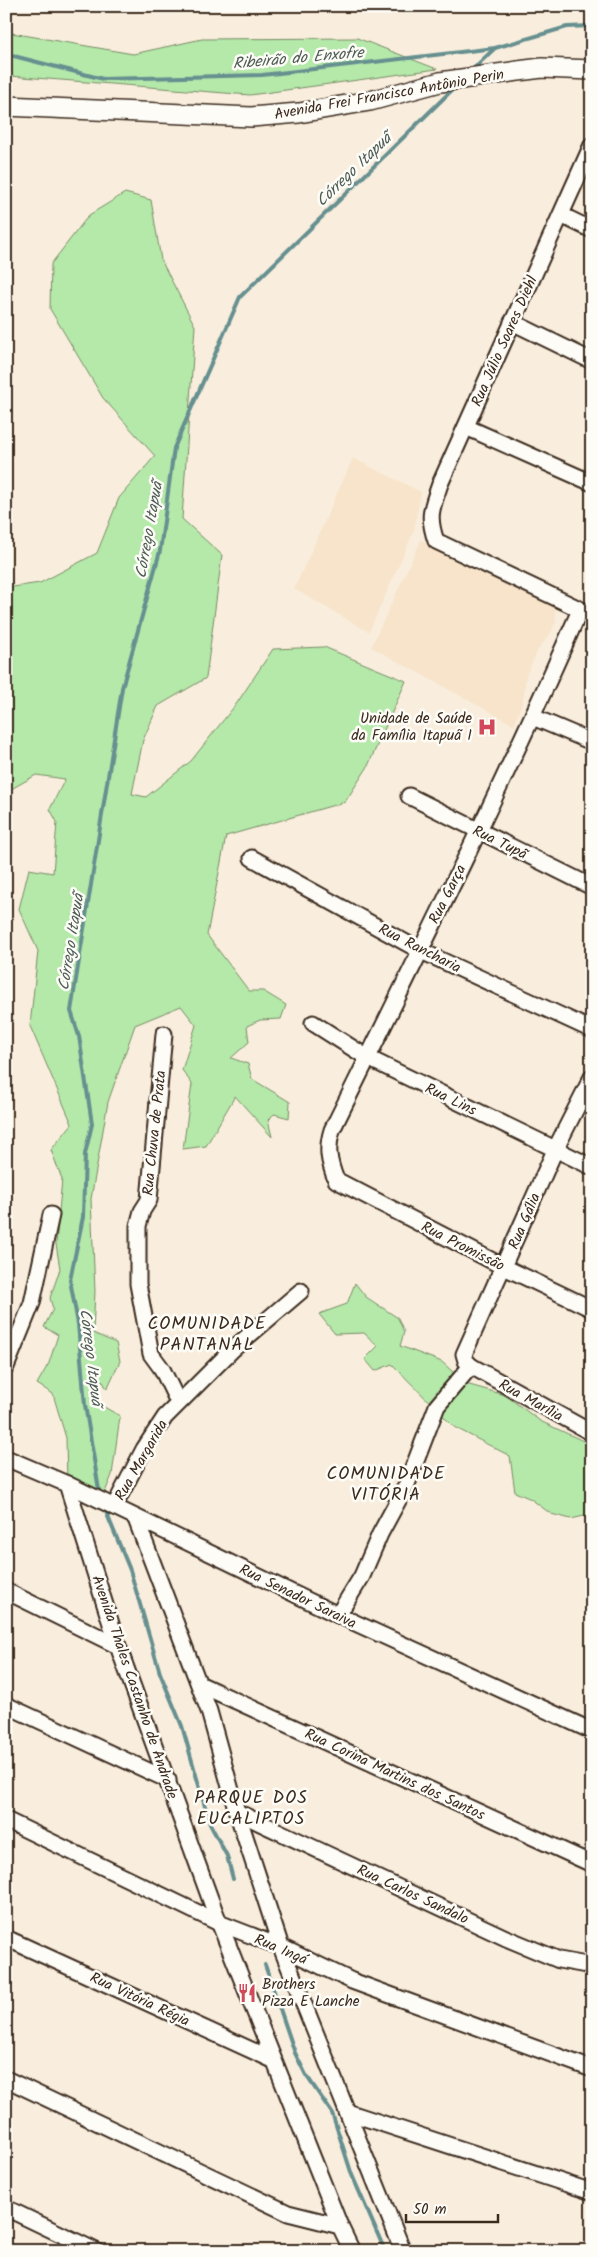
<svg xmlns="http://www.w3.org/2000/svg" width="598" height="2257" font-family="Kalam,sans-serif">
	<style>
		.built { fill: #f7e4cb }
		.green { fill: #b4e9aa; stroke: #788a64 }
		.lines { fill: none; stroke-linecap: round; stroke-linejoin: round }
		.stream { stroke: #668f8f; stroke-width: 4 }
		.minor-casing { stroke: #3b2a1e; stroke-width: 19 }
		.tertiary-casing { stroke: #3b2a1e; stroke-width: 22 }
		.minor { stroke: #fdfcf7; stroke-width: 15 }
		.tertiary { stroke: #fdfcf7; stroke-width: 19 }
		.labels { text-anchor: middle; stroke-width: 5; stroke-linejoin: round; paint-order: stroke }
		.street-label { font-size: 15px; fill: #3b2a1e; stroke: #fdfcf7 }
		.poi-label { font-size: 15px; fill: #3b2a1e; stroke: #fdfcf7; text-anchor: end }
		.water-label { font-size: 16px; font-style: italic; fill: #505d57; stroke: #fdfcf7 }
		.quarter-label { font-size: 18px; letter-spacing: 1px; fill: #3b2a1e; stroke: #fdfcf7 }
	</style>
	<rect width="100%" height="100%" fill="#f9eedd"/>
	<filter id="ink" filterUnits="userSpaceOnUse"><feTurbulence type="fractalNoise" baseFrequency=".02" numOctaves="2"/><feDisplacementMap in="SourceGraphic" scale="10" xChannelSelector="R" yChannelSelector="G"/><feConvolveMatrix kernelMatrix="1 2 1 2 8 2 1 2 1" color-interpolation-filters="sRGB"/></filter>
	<g filter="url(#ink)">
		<g class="built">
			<polygon points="353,458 421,492 414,531 369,632 294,589"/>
			<polygon points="421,540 555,607 556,621 551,633 539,648 526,676 523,701 514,725 371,647"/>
		</g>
		<g class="green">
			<polygon points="6,32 133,54 202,39 357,38 437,69 250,95 10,76 6,75"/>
			<polygon points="125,193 151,200 161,260 195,326 182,519 222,555 206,678 158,706 143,740 132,794 146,797 191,761 237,703 273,649 324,647 406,681 367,768 345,802 226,836 207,935 249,991 263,991 286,1005 281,1019 260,1020 247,1026 249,1042 231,1058 248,1064 252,1079 290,1102 289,1118 274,1114 268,1120 272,1137 235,1096 206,1146 183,1149 192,1084 182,1070 196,1025 181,1006 135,1025 108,1102 91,1199 95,1291 93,1333 116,1343 120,1361 107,1389 102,1380 93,1387 97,1403 120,1416 112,1475 101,1502 67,1484 66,1438 53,1394 37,1384 49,1363 58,1335 44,1327 53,1309 50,1298 60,1269 56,1244 62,1179 51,1150 72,1124 30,1026 38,951 19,909 29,869 53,873 57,822 50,809 65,779 36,775 6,792 6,588 40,583 97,553 119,498 155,456 103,398 50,309 51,264 89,215"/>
			<polygon points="355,1283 366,1297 398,1318 404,1332 400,1346 442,1362 466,1384 505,1395 540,1421 592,1445 592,1519 584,1516 571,1519 551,1514 531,1499 515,1492 510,1456 454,1427 392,1364 375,1371 365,1359 378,1346 364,1333 335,1334 319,1314 347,1304"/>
		</g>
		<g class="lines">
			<g class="stream">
				<polyline points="6,54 103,79 262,75 495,48 567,27 592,26"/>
				<polyline points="475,67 495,48"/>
				<polyline points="100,1496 85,1405 78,1324 70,1280 83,1217 85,1154 92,1124 79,1036 71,1011 122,688 160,551 174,448 240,297 452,90"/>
				<polyline points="104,1507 130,1570 160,1673 182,1726 210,1824 227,1856 233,1879"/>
				<polyline points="265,1965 295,2053 306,2075 332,2113 352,2175 385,2251"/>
			</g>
			<g class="minor-casing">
				<g id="minor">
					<path d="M 592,145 L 440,484 C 432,508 427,515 436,541 L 592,615"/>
					<polyline points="561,215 592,230"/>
					<polyline points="512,322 592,361"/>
					<polyline points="466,427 592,483"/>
					<path d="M 580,610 C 503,786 417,958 332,1130 C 326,1149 329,1162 336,1180 L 504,1267 L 592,1309"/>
					<polyline points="533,717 592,742"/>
					<polyline points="409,796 592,887"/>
					<polyline points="252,858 419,950 592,1030"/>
					<polyline points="313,1023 368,1058 592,1167"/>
					<polyline points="164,1034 149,1200 142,1211 138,1226 138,1284 151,1354 162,1369 178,1402"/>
					<polyline points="592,1077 555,1150 464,1354 466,1361 471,1366 592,1433"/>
					<polyline points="6,1367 32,1303 51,1215"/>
					<polyline points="6,1458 67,1484 338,1615 592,1731"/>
					<polyline points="67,1484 118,1646 215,1912 340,2226 352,2251"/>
					<polyline points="114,1507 144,1449 165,1417 233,1349 301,1291"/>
					<polyline points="136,1519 209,1711 237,1812 281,1947 403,2251"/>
					<polyline points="6,1591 118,1646"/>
					<polyline points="338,1615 362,1576 380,1534 407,1484 437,1406 471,1366"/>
					<polyline points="199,1684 592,1864"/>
					<polyline points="6,1705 168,1780"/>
					<polyline points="237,1812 506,1938 559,1960 592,1966"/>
					<polyline points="6,1820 219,1923 281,1947 352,1981 592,2069"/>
					<polyline points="6,1938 273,2060"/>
					<polyline points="6,2079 288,2213 340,2226"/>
					<polyline points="347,2112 592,2192"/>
					<polyline points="6,2208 96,2251"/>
				</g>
			</g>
			<g class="tertiary-casing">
				<polyline id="tertiary" points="6,106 251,117 299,113 370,101 440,82 518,71 542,68 592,70"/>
			</g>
			<use href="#minor" class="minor"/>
			<use href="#tertiary" class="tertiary"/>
		</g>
	</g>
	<defs>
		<g id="hospital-bare" transform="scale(1.5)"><path d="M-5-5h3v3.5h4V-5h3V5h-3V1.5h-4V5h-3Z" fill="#d1495b" stroke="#fdfcf7" stroke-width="2.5" paint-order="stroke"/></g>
		<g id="restaurant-bare" transform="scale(1.5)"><path d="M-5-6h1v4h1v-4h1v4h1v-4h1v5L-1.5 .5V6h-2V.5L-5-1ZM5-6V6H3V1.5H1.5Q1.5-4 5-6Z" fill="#d1495b" stroke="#fdfcf7" stroke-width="2.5" paint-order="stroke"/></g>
	</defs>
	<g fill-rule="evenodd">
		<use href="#hospital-bare" x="487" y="727"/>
		<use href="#restaurant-bare" x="247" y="1993"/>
	</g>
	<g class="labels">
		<g class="street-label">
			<text transform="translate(389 94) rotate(-10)" y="5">Avenida Frei Francisco Antônio Perin</text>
			<text transform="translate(504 341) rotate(-66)" y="5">Rua Júlio Soares Diehl</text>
			<text transform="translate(500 842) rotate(26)" y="5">Rua Tupã</text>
			<text transform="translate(447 894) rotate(-63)" y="5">Rua Garça</text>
			<text transform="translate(420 948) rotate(27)" y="5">Rua Rancharia</text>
			<text transform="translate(451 1099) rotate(26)" y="5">Rua Lins</text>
			<text transform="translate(154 1133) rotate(-84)" y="5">Rua Chuva de Prata</text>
			<text transform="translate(524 1221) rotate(-67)" y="5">Rua Gália</text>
			<text transform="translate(463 1246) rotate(27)" y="5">Rua Promissão</text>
			<text transform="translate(531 1400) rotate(29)" y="5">Rua Marília</text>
			<text transform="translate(141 1460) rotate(-60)" y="5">Rua Margarida</text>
			<text transform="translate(298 1596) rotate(26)" y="5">Rua Senador Saraiva</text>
			<text transform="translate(135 1687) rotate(71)" y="5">Avenida Thales Castanho de Andrade</text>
			<text transform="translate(395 1774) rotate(25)" y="5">Rua Corina Martins dos Santos</text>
			<text transform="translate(413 1894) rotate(25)" y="5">Rua Carlos Sandalo</text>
			<text transform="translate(281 1949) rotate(23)" y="5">Rua Ingá</text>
			<text transform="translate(140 1999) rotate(25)" y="5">Rua Vitória Régia</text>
		</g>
		<g class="poi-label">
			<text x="472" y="723">Unidade de Saúde<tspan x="472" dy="17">da Família Itapuã I</tspan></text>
			<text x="262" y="1989" text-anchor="start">Brothers<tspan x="262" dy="17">Pizza E Lanche</tspan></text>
		</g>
		<g class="water-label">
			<text transform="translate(298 57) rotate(-5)" y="6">Ribeirão do Enxofre</text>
			<text transform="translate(353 169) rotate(-44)" y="6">Córrego Itapuã</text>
			<text transform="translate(148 530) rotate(-80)" y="6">Córrego Itapuã</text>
			<text transform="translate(70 942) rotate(-81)" y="6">Córrego Itapuã</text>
			<text transform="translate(92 1357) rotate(83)" y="6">Córrego Itapuã</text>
		</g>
		<g class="quarter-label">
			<text x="207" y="1329">COMUNIDADE<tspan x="207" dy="21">PANTANAL</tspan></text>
			<text x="386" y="1479">COMUNIDADE<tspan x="386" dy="21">VITÓRIA</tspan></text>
			<text x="251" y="1803">PARQUE DOS<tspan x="251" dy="21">EUCALIPTOS</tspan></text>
		</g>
	</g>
	<rect width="598" height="2257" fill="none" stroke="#fdfcf7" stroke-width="25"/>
	<rect x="12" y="12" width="573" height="2232" fill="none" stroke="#3b2a1e" stroke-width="2" filter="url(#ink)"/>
	<path d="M406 2214v8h92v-8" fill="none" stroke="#3b2a1e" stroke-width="2.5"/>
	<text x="413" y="2214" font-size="15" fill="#3b2a1e" stroke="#fdfcf7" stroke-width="4" paint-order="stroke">50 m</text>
</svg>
